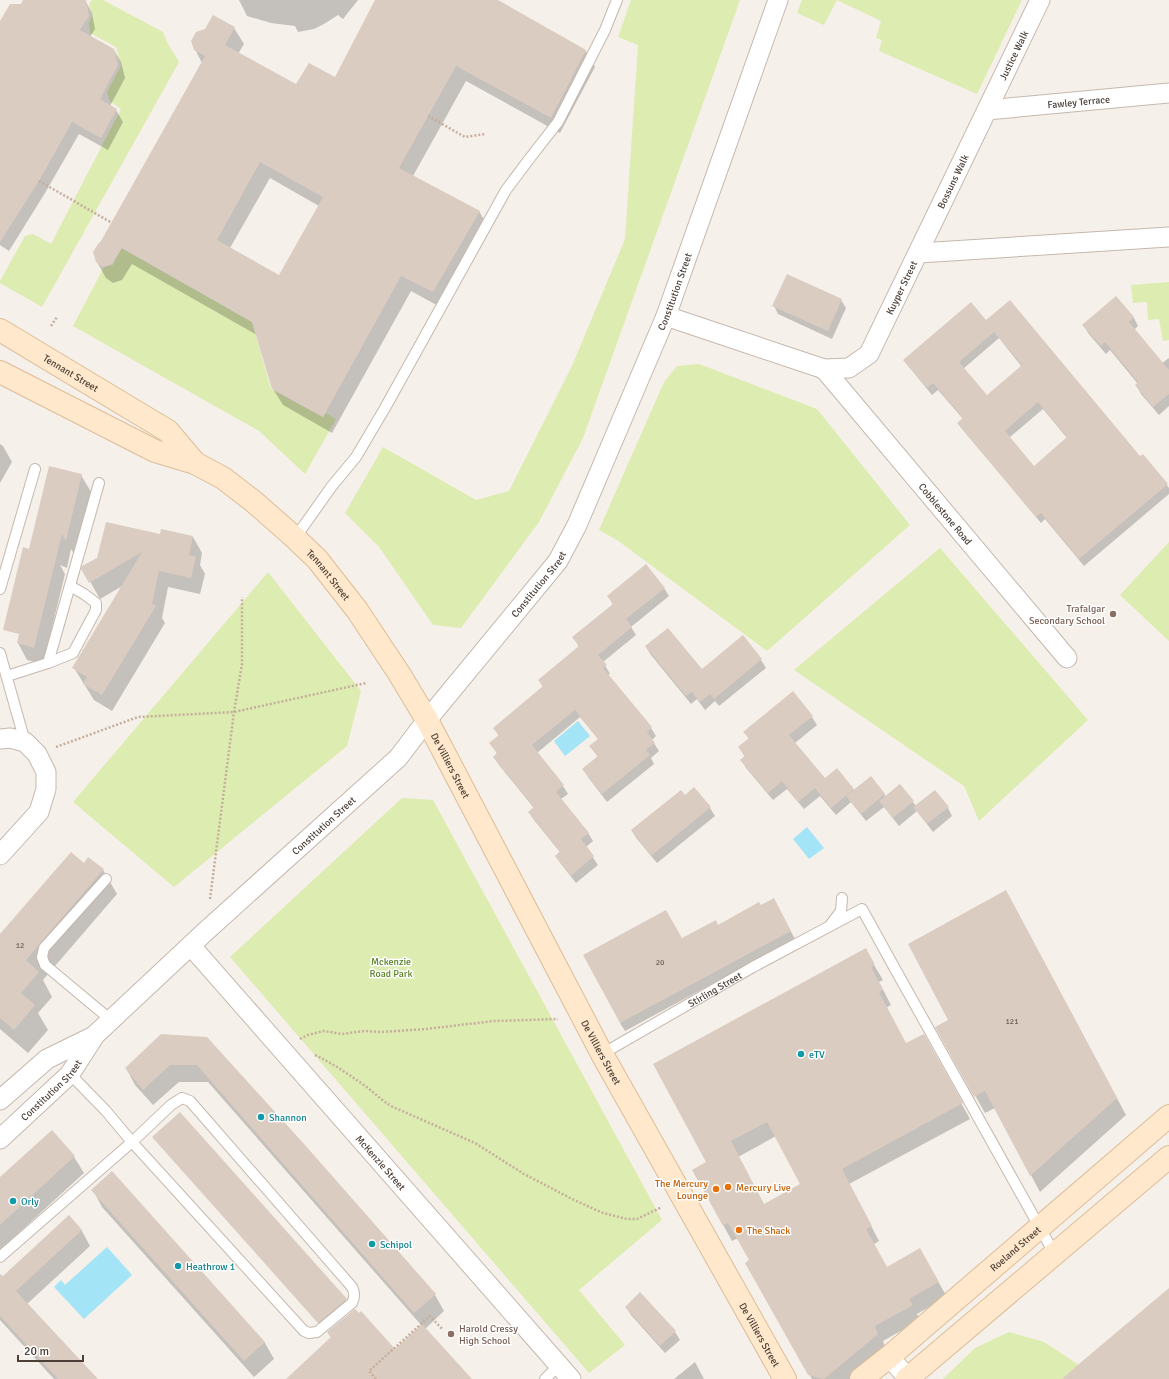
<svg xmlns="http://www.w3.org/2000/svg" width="1169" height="1379" font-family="Signika,sans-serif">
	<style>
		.green { fill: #ddecb0 }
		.water { fill: #a3e4f6 }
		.shadow { fill: #0003; fill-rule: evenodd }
		.building { fill: #dbccc1; fill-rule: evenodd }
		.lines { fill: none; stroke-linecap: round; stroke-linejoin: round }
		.service-casing { stroke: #c5b8ae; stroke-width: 12 }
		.minor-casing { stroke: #c5b8ae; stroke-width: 21 }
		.secondary-casing { stroke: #dcbd99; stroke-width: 24 }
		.path { stroke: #c5ae9c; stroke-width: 2.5; stroke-dasharray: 2 2; stroke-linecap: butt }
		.service { stroke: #fff; stroke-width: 10 }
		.minor { stroke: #fff; stroke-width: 19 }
		.secondary { stroke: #ffe8cb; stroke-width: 22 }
		.education-dot { fill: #8d6e63; stroke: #fff; stroke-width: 1.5 }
		.culture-dot { fill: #0f9aa8; stroke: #fff; stroke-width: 1.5 }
		.food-dot { fill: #e8710a; stroke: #fff; stroke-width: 1.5 }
		.labels { text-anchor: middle; stroke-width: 3; stroke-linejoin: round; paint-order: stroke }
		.number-label { font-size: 8px; fill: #6f625a }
		.street-label { font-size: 10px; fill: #4b3f37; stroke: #fff }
		.education-label { font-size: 10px; fill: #785e54; stroke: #fff; text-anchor: end }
		.park-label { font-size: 10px; fill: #5a8125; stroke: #fff }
		.culture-label { font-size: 10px; fill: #0d838f; stroke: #fff; text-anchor: start }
		.food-label { font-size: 10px; fill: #c56008; stroke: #fff; text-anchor: start }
	</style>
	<rect width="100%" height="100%" fill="#f6f0ea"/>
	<g class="green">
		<polygon points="92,0 103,0 163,32 168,44 179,62 42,307 0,283 0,281 25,236 33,234 51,244 121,109 110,101 107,92 121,66 116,47 90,33 89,23 92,16 89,4"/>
		<polygon points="631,0 740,0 583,438 539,522 461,628 433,625 379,547 345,513 383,447 476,500 509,491 572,366 625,239 638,45 618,37"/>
		<polygon points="802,0 1022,0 977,94 879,51 882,40 876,38 881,21 837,0 824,25 797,13"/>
		<polygon points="121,248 252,322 271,389 323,417 326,413 336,419 305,474 259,431 73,326 104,267 113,265"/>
		<polygon points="1169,282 1169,340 1163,341 1159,319 1148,320 1147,302 1133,303 1131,285"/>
		<polygon points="699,364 817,409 910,525 767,651 617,540 599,530 664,382 677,366"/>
		<polygon points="1169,542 1169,641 1120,595"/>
		<polygon points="940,548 1088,720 979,821 964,786 794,670"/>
		<polygon points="268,572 361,691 347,746 174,887 73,802"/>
		<polygon points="402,798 433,800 662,1220 579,1290 625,1345 589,1373 230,957"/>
		<polygon points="1009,1332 1044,1342 1079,1365 1062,1379 943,1379 975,1348"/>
	</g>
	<g class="water">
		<polygon points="578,721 590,736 565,756 554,741"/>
		<polygon points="807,827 824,848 809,859 793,839"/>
		<polygon points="107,1247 132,1275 84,1319 54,1287 61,1280 65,1285"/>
	</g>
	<g class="shadow">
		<polygon points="24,0 85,0 92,13 95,29 90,37 114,50 121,62 125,78 110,106 116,110 123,122 108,150 79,134 45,193 9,251 0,245 0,23 21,5"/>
		<polygon points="239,0 358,0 343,19 338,15 324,24 314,29 298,32 295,26 271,23 247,16"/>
		<path d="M 376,0 L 496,0 L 585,50 L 595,67 L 560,133 L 466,81 L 413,176 L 479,211 L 489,228 L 442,308 L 411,291 L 332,433 L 283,405 L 273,389 L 257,335 L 132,264 L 122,280 L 113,283 L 106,278 L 97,262 L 102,242 L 202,63 L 195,49 L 234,28 L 244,44 L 238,54 L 297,85 L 335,79 ZM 270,178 L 319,206 L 280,277 L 230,248 Z"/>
		<polygon points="1116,297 1134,318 1138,326 1134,330 1162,363 1169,358 1169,406 1159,415 1141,394 1136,385 1138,384 1110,350 1106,354 1088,333 1084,325"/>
		<polygon points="841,300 846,308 832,339 778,314 774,306"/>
		<path d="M 986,322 L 1140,458 L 1143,456 L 1169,488 L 1169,494 L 1084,566 L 1045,519 L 1041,523 L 963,430 L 958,423 L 963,419 L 938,390 L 932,395 L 909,367 L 904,360 ZM 999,338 L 1022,367 L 987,397 L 963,369 ZM 1043,409 L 1067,438 L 1034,467 L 1009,438 Z"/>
		<polygon points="0,444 3,446 12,462 0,483"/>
		<polygon points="81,475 91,492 75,555 71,549 67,568 60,565 65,574 43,664 27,660 18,643"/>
		<polygon points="161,535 193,537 202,553 200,565 205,574 200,594 168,587 162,618 165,623 112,711 94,700 74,668 124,585 100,599 83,569"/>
		<polygon points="664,588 669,596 631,627 636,635 603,662 610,674 608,675 651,728 656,736 652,740 659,751 651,758 654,764 607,802 588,777 583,769 598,757 590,746 599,740 580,717 537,753 563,786 568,794 561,799 588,833 593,841 586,847 598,865 576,883 561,864 556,856 560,852 534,820 529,812 534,808 499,765 494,757 498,755 490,743 499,736 494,728 543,687 539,680 579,647 574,638 613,605 609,597"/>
		<polygon points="646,647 701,670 761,660 766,668 719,706 715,701 705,710 697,699 691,704 651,655"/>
		<polygon points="812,717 817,725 795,743 825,779 853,789 854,791 884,794 886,797 899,785 916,806 948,808 952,816 933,832 917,811 899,826 884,807 866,821 851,802 836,815 820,796 804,809 787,789 773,800 746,768 742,760 745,757 739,747 749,739 745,732"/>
		<polygon points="694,788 710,808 715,816 657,863 637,839 632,831 685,796"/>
		<polygon points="84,864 103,870 117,894 43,980 52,997 38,1013 48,1030 28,1053 0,1029 0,936"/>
		<polygon points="761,906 778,908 795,939 625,1031 620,1023 682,939 718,926"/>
		<polygon points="1015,908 1126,1115 1040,1192 995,1108 985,1113 937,1028 949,1021"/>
		<path d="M 874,965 L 883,980 L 879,982 L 891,1005 L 886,1008 L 906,1044 L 923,1035 L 970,1119 L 849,1184 L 879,1241 L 874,1244 L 887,1268 L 928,1264 L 947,1297 L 917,1314 L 920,1320 L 883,1341 L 886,1350 L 851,1379 L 812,1379 L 746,1263 L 751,1261 L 738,1238 L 732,1241 L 693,1170 L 707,1163 L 654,1064 ZM 776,1136 L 801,1184 L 764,1205 L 738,1157 Z"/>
		<polygon points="207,1038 435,1295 444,1311 425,1329 470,1379 287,1379 332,1339 328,1333 395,1350 422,1326 208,1082 179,1082 153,1105 135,1085 126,1068"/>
		<polygon points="154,1138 346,1300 348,1303 321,1326"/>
		<polygon points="74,1157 84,1173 0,1250 0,1178"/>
		<polygon points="112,1173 265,1343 274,1359 254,1377 102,1207 93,1190"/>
		<polygon points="69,1216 82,1231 90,1246 27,1304 96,1379 54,1379 0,1320 0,1275 3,1278"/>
		<polygon points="626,1307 675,1332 680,1340 665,1353 631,1315"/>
		<polygon points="695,1362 704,1379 674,1379"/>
	</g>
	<g class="building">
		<polygon points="23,0 86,0 89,16 80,30 114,49 118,65 100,99 117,109 101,138 72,122 39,181 0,242 0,21 10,4 21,4"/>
		<path d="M 375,0 L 498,0 L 586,50 L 551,118 L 456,66 L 399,168 L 480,211 L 433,292 L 401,276 L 323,417 L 272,389 L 252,322 L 122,248 L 112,264 L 103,267 L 96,262 L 93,252 L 98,244 L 101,241 L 205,56 L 194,50 L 191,41 L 196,32 L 205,29 L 213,15 L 235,27 L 225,45 L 296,84 L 309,63 L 335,77 ZM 260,162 L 323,197 L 279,275 L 217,240 Z"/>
		<polygon points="787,274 842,299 828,331 772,306"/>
		<polygon points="1116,296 1134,317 1129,322 1169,370 1169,394 1153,407 1135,385 1138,382 1105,342 1101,346 1082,325"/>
		<path d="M 1010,300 L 1140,456 L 1143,454 L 1168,484 L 1079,559 L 1041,513 L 1036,517 L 957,423 L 963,418 L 933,383 L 927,388 L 903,360 L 971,302 L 986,320 ZM 994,332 L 1022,365 L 987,395 L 959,362 ZM 1038,402 L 1067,437 L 1034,466 L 1005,431 Z"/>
		<polygon points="49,466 82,474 66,541 62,534 34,648 17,643 19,634 3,630 23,547 29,549"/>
		<polygon points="106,522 160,534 161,529 193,536 189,555 196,557 191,578 159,571 152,604 156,606 102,695 83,684 87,677 72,668 142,552 89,583 81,569 82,566 97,558"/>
		<polygon points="646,564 665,588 626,619 632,627 598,655 607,665 603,668 652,727 647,732 655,743 646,750 650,755 602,794 582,769 598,756 589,746 598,739 575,710 532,745 564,785 556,792 589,833 581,839 594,856 571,876 555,856 560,851 528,812 534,807 493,757 497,753 489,743 499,735 493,728 543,686 538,680 579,646 572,637 613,604 607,596"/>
		<polygon points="668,628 702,669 743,635 762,659 714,699 710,694 700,702 692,692 686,696 645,646"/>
		<polygon points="793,691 813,716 789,735 825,778 837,768 854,789 831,808 815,788 798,802 782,781 768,793 740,760 745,756 738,747 749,738 743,732"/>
		<polygon points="871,776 885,794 861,814 846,796"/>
		<polygon points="900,784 914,801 893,818 879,801"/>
		<polygon points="694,787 711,807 651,856 631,830 681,790 685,795"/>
		<polygon points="935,790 949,807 927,824 913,807"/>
		<polygon points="71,852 84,863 88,857 104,869 26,960 39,972 21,993 35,1005 14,1030 0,1018 0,934"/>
		<polygon points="1006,890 1117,1098 1030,1176 985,1091 974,1097 935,1027 948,1020 908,944"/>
		<polygon points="774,898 791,931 620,1023 583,955 666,910 682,938 716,920 718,925 759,902 761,905"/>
		<path d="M 866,948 L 875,965 L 871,967 L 883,990 L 879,992 L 906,1043 L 924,1034 L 963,1103 L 842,1169 L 872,1226 L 866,1229 L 887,1267 L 920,1248 L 939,1282 L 909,1299 L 913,1305 L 875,1326 L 878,1334 L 824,1379 L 823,1379 L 808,1375 L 745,1263 L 749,1260 L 728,1223 L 723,1226 L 692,1170 L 706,1162 L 653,1064 ZM 767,1122 L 800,1184 L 764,1204 L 731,1141 Z"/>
		<polygon points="161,1034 207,1037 305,1145 436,1294 414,1313 197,1065 170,1065 143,1090 125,1068"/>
		<polygon points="180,1112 347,1299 318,1323 152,1137"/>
		<polygon points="52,1130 75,1156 0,1225 0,1177"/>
		<polygon points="112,1171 265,1342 244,1361 91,1190"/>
		<polygon points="69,1215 82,1230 16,1291 98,1379 58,1379 0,1316 0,1274 3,1276"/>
		<polygon points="1169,1288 1169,1379 1062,1379 1079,1364"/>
		<polygon points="640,1292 676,1331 660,1346 625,1307"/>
		<polygon points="355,1309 359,1313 361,1311 395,1349 422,1324 472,1379 286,1379 331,1337 327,1332"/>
	</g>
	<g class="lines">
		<g class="service-casing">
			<g id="service">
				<polyline points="294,537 300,531 332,486 356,457 385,408 506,190 530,158 558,122 605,30 617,0"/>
				<polyline points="0,589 35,469"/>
				<polyline points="0,653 25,742"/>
				<polyline points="48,663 73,653 96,610 96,603 84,594 70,586"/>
				<polyline points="7,676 48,663 99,483"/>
				<polyline points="106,879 44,948 42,957 45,965 111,1020"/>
				<polyline points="831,924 841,911 842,898"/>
				<path id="s1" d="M 602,1054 L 753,967 L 862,909 L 894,967 L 1054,1253"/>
				<path d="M 0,1257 L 132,1142 L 171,1105 L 182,1098 L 190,1101 L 352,1287 C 355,1293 355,1297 352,1303 L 317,1332 L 309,1333 L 304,1331 L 132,1142 L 106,1111 L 70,1074"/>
				<polyline points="545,1379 559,1365"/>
			</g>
		</g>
		<g class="minor-casing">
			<g id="minor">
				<path id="s2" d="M 987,110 L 1169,93"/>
				<polyline points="919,253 1169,237"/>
				<path id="s3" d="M 666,316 L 824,369 L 849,368 L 869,354 L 1040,0"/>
				<path id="s4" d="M 824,369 L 1067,658"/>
				<polyline points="0,739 10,738 25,742 37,754 46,772 46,789 39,812 0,855"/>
				<path id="s5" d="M 191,946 L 571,1379"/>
				<polyline points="0,1100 47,1059 94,1036"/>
				<path id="s6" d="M 0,1139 L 70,1074 L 95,1035 L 111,1020 L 206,931 L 398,758 L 427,720 L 558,561 L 577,525 L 666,316 L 778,0"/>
				<polyline points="889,1357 909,1379"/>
			</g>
		</g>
		<g class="secondary-casing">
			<g id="secondary">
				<path id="s7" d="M 0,330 L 168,431 L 195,463"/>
				<path id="s8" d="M 0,372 L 155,451 L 195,463 L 223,478 L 253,501 L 294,537 L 317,559 L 357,610 L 400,675 L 427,720 L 602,1054 L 785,1379"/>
				<path id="s9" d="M 861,1379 L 889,1357 L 1169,1116"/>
				<polyline points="907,1379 1169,1157"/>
			</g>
		</g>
		<g class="path">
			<polyline points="428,116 465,137 485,134"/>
			<polyline points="39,181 112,223"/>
			<polyline points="51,326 57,317"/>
			<polyline points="56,747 138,717 234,712 366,683"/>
			<polyline points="210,899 234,712 242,664 242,597"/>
			<polyline points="300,1039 308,1035 324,1031 342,1034 364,1031 382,1032 426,1029 494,1021 558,1019"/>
			<path d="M 315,1055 C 334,1064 351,1076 368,1088 C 377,1095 382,1101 393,1107 L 475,1143 L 524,1174 L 572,1199 L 603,1213 L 627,1219 L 637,1219 L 662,1207"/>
			<polyline points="376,1379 369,1371 430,1316 443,1330"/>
		</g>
		<use href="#service" class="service"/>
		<use href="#minor" class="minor"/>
		<use href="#secondary" class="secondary"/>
	</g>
	<g class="education-dot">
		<circle cx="1113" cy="614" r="4"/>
		<circle cx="451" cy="1334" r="4"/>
	</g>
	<g class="culture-dot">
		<circle cx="801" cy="1054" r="4"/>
		<circle cx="261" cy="1117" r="4"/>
		<circle cx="13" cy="1201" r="4"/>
		<circle cx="372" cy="1244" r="4"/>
		<circle cx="178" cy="1266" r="4"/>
	</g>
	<g class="food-dot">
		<circle cx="728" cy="1187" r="4"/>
		<circle cx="716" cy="1189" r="4"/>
		<circle cx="739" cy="1230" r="4"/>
	</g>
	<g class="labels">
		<g class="number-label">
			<text x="20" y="948">12</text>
			<text x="660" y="965">20</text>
			<text x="1012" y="1024">121</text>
		</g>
		<g class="street-label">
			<text dy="4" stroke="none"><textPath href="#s3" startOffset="548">Justice Walk</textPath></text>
			<text dy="4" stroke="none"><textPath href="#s2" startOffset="92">Fawley Terrace</textPath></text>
			<text dy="4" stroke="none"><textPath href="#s3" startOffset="408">Bossuns Walk</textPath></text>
			<text dy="4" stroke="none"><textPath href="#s3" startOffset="290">Kuyper Street</textPath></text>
			<text dy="4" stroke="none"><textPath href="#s6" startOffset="1100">Constitution Street</textPath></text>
			<text dy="4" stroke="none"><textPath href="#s7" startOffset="83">Tennant Street</textPath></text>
			<text dy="4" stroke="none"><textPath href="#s4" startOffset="189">Cobblestone Road</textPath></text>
			<text dy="4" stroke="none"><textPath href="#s8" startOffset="391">Tennant Street</textPath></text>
			<text dy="4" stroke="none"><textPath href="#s6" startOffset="776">Constitution Street</textPath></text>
			<text dy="4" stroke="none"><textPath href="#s8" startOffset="618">De Villiers Street</textPath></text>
			<text dy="4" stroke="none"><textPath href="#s6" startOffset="452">Constitution Street</textPath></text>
			<text dy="4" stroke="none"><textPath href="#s1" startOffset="130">Stirling Street</textPath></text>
			<text dy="4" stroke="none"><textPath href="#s8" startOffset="942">De Villiers Street</textPath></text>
			<text dy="4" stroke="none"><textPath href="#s6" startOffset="71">Constitution Street</textPath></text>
			<text dy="4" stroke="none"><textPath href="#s5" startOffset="288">McKenzie Street</textPath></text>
			<text dy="4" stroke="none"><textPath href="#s9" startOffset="202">Roeland Street</textPath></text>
			<text dy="4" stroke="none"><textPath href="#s8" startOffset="1266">De Villiers Street</textPath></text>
		</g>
		<g class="education-label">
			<text x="1105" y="612">Trafalgar<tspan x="1105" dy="12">Secondary School</tspan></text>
			<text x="459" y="1332" text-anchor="start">Harold Cressy<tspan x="459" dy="12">High School</tspan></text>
		</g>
		<g class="park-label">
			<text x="391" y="965">Mckenzie<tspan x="391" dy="12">Road Park</tspan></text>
		</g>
		<g class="culture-label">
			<text x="809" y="1058">eTV</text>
			<text x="269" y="1121">Shannon</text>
			<text x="21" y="1205">Orly</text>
			<text x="380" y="1248">Schipol</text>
			<text x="186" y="1270">Heathrow 1</text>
		</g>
		<g class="food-label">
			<text x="708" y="1187" text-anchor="end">The Mercury<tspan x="708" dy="12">Lounge</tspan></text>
			<text x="736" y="1191">Mercury Live</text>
			<text x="747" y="1234">The Shack</text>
		</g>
	</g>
	<path d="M18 1355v6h65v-6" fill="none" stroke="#4b3f37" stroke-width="2"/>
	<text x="24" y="1355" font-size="12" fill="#4b3f37" stroke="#ffffff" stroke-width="3" paint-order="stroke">20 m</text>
</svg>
